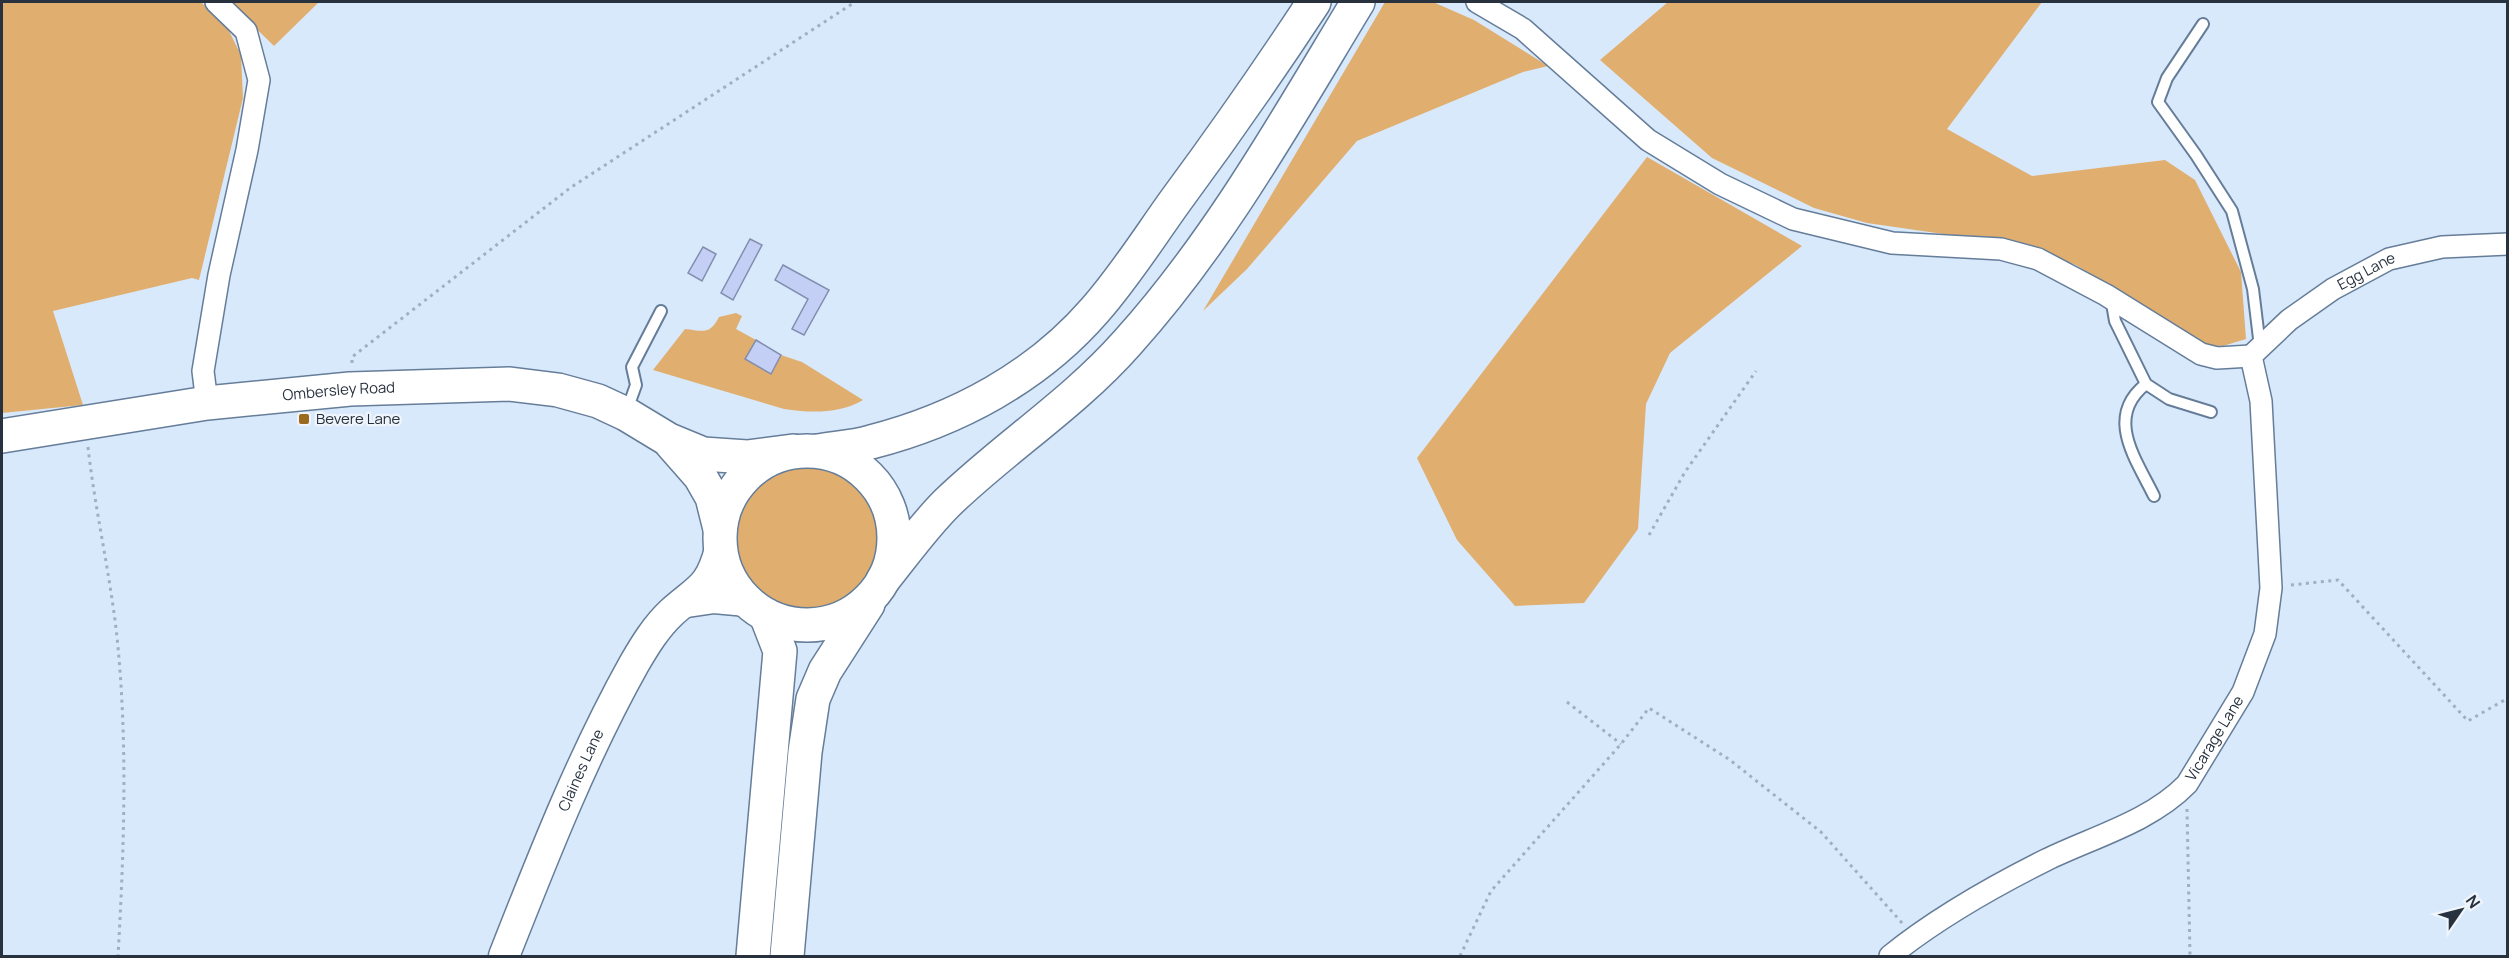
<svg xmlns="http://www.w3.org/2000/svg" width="2509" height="958" font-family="Manrope,sans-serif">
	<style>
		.green { fill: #e0ae6f }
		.building { fill: #c3cff5; stroke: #838dae; stroke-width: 1.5 }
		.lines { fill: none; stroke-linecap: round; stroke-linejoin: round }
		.lane-casing { stroke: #657d99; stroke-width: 14 }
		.street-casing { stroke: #657d99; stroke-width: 24 }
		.secondary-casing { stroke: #657d99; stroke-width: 33 }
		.primary-casing { stroke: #657d99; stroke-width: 36 }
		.highway-casing { stroke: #657d99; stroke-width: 36 }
		.path { stroke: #a1afc0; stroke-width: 3; stroke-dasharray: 3 4.5; stroke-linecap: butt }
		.lane { stroke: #fff; stroke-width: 10 }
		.street { stroke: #fff; stroke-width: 21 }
		.secondary { stroke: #fff; stroke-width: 30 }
		.primary { stroke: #fff; stroke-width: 33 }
		.highway { stroke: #fff; stroke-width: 33 }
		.poi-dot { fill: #9c6a1f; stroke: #f0f5fb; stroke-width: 2 }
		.labels { text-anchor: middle; stroke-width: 4.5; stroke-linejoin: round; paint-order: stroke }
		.street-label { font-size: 15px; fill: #27323e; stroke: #f0f5fb }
		.poi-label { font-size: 15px; fill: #27323e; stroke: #f0f5fb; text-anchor: start }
	</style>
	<rect width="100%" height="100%" fill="#d9e9fc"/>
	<g class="green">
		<polygon points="2,2 201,2 229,31 241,55 243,98 199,280 192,278 53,311 83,405 2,413"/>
		<polygon points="229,2 319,2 274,46"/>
		<polygon points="1385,2 1433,2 1474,20 1548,66 1523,72 1357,141 1247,269 1203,311"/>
		<polygon points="1668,2 2042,2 1947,129 2032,176 2165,160 2195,180 2241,272 2246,339 2223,346 2204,345 2076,265 2003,239 1957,236 1867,223 1814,208 1712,158 1600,60"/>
		<polygon points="1647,157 1802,246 1670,353 1646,404 1638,529 1584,603 1515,606 1457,540 1417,458"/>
		<path d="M 736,313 L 742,316 L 736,329 L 756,340 L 745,359 L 771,373 L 781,355 L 802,362 L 863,400 C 840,414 809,413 784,409 L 653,370 L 685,329 C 703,331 710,335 719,317 Z"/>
		<circle cx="808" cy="538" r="74"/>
	</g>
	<g class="building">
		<polygon points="750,239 762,245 733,300 721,293"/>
		<polygon points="703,247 716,254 702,281 688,273"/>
		<polygon points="783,265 829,290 804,335 792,329 808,299 775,280"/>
		<polygon points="756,340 781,355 771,374 745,359"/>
	</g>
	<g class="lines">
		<g class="lane-casing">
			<g id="lane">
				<polyline points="2203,24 2167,78 2158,102 2196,155 2232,211 2253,289 2260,347"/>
				<polyline points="2111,298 2115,321 2146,384 2169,399 2211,412"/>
				<path d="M 2146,384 C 2104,417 2136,459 2154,496"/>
				<polyline points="627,410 636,385 632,367 661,311"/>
			</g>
		</g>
		<g class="street-casing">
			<g id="street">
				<polyline points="1477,2 1523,29 1648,140 1720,184 1793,219 1892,243 2001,249 2038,259 2106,295 2201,354 2217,358 2251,356"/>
				<path id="s1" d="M 2251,356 L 2289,320 L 2333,289 L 2389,259 L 2442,247 L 2508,244"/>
				<polyline points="207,403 203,371 219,275 247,150 259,80 246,31 216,2"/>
				<path id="s2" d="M 1890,956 C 1937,918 1992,887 2046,860 C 2093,837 2150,822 2187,784 L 2243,692 L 2265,634 L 2271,588 L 2261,401 L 2251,356"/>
			</g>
		</g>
		<g class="secondary-casing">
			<g id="secondary">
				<polyline points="687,602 714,598 747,601"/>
				<path id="s3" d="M 504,956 C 543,857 582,757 634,664 C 645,645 656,627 672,612 C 699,588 710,588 720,549"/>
			</g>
		</g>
		<g class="primary-casing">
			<g id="primary">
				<path id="s4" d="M 2,436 L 207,403 L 350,389 L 510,384 L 558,390 L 598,401 L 626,414 L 669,440 L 703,454 L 747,457 L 793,451"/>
				<polyline points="671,443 700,476 712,497 720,529"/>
			</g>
		</g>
		<g class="highway-casing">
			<g id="highway">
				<path d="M 818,451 C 835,448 854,447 871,442 C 957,420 1037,377 1095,310 C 1125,276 1150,236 1176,200 C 1224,135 1270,69 1314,2"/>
				<circle cx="807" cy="538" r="87"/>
				<path d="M 883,580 C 904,554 923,527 947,503 C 1005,447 1073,404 1127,343 C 1219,241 1287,119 1358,2"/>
				<polyline points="753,956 780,651 766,615"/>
				<polyline points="787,956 805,752 813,699 825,671 868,604"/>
			</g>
		</g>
		<g class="path">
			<polyline points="352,363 352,357 570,188 855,2"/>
			<path d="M 88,447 C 95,510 110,573 117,637 C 128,744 124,850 118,956"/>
			<polyline points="1649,535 1685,472 1756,371"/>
			<polyline points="2291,585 2338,580 2468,721 2508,698"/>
			<polyline points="1567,702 1621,744"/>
			<polyline points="2187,809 2190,956"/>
			<polyline points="1460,956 1491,891 1621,744 1649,708 1730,760 1821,832 1903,924"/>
		</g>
		<use href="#lane" class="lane"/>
		<use href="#street" class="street"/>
		<use href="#secondary" class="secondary"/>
		<use href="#primary" class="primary"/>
		<use href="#highway" class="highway"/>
	</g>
	<rect class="poi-dot" x="298" y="413" width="12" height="12" rx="3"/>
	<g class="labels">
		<g class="street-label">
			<text dy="5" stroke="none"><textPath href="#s1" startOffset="144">Egg Lane</textPath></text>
			<text dy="5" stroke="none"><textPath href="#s4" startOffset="340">Ombersley Road</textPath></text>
			<text dy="5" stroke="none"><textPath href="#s2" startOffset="398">Vicarage Lane</textPath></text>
			<text dy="5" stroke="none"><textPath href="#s3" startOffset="201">Claines Lane</textPath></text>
		</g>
		<g class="poi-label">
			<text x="316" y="424">Bevere Lane</text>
		</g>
	</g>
	<rect width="2509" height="958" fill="none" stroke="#27323e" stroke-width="6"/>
	<g transform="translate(2461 910) rotate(55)" stroke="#f0f5fb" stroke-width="4.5" paint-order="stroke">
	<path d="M0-4.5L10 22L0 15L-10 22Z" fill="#27323e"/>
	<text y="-9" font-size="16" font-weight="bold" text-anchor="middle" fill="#27323e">N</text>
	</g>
</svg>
